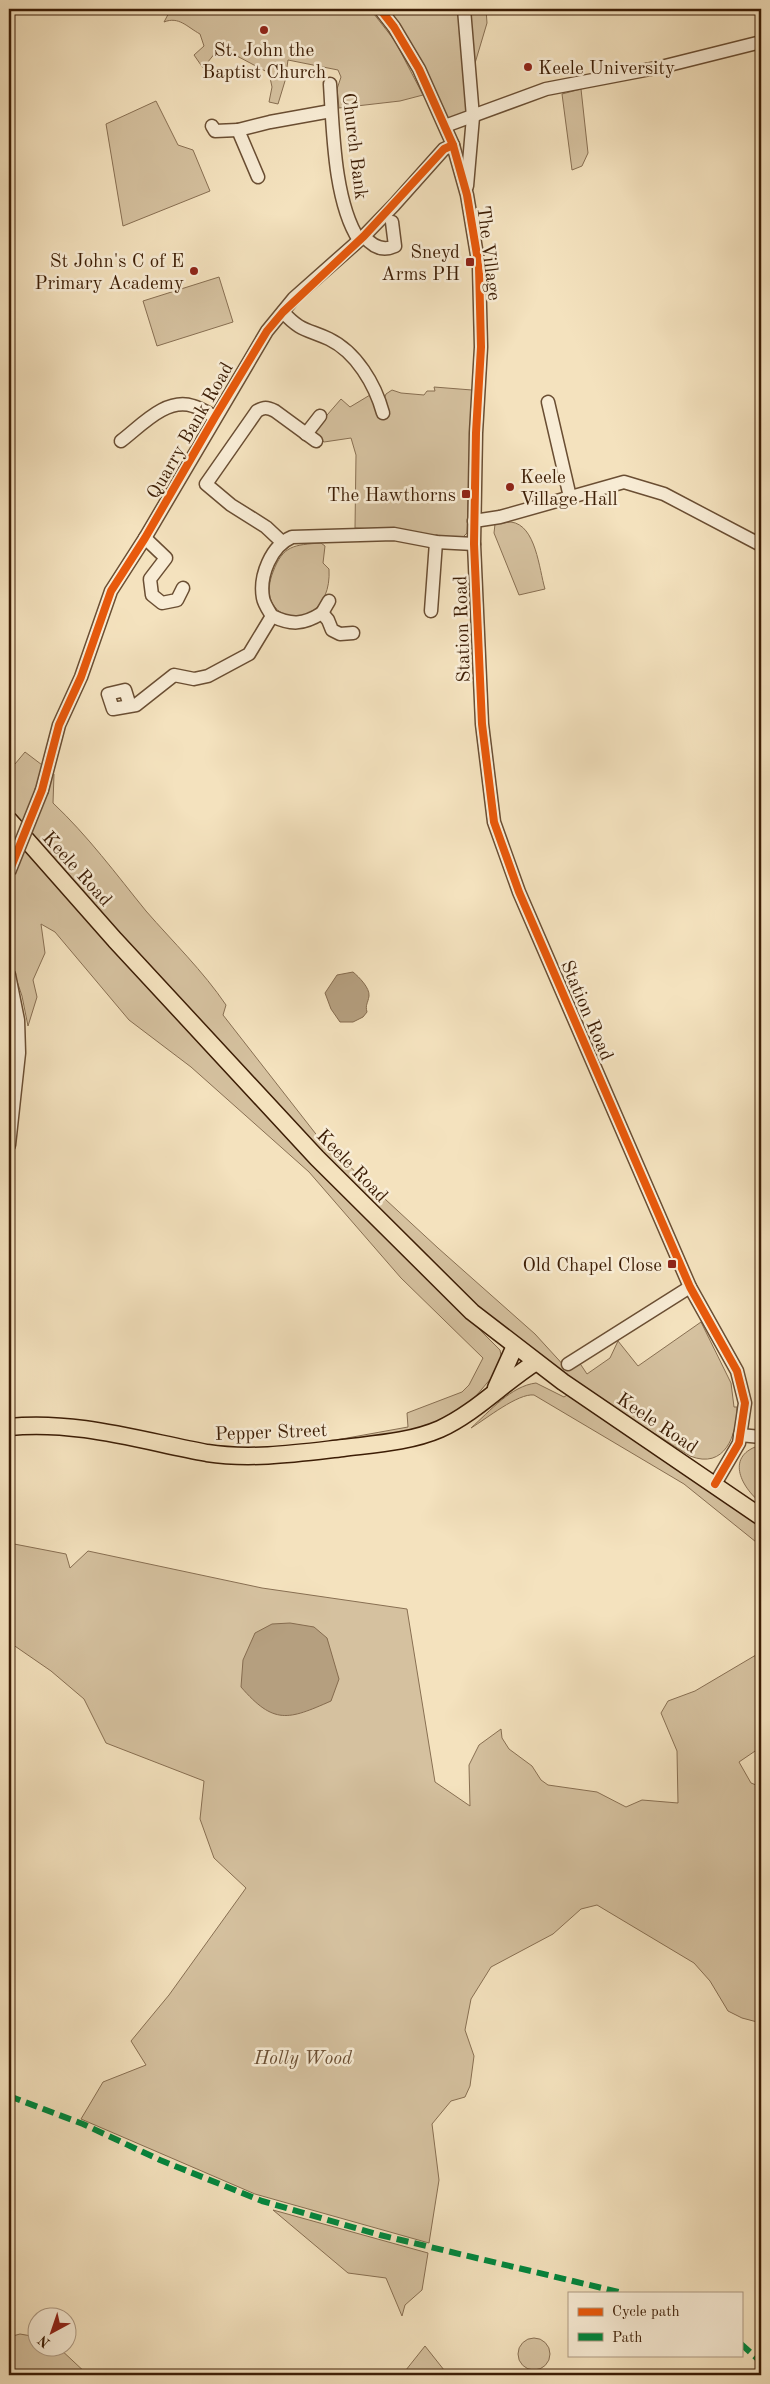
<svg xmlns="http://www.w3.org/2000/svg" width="770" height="2384" font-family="'Old Standard TT',serif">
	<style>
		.green { fill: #d5c19f; stroke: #886f52 }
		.water { fill: #b59f7f; stroke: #856b4e }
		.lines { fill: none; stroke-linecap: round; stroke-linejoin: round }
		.minor-casing { stroke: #6a4e33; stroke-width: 15 }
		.major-casing { stroke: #3c1d05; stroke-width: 19 }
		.minor { stroke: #f8ecd5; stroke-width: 12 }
		.major { stroke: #f4e2be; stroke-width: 16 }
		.minor-bridge-casing { stroke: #6a4e33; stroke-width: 15; stroke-linecap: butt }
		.minor-bridge { stroke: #f8ecd5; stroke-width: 12 }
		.quiet { stroke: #00873e; stroke-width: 6; stroke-dasharray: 12 6; stroke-linecap: butt }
		.cycleway-casing { stroke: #f8ecd5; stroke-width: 11 }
		.cycleway { stroke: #e8590c; stroke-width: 8 }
		.poi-dot { fill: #8f2418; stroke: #f8ecd5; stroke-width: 2 }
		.labels { text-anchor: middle; stroke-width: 5; stroke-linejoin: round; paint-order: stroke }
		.poi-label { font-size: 19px; fill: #3c1d05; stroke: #f8ecd5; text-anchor: end }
		.street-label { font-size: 19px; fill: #3c1d05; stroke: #f8ecd5 }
		.park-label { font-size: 19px; font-style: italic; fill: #6a4e33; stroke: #f8ecd5 }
	</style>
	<rect width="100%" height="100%" fill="#f4e2be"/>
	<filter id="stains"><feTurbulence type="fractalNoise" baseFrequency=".004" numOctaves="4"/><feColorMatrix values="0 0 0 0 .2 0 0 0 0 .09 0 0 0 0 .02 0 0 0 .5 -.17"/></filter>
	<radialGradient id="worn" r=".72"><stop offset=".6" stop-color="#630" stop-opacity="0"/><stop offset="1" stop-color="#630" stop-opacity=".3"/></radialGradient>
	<g class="green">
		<path d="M 171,9 L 370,9 L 395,41 L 423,95 L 400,101 L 339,108 L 337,89 L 341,77 L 338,70 L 288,60 L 285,81 L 278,104 L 269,102 L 272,87 L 269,73 L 220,47 L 203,68 L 194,55 L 204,46 L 200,34 C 187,27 179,16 164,22 Z"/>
		<polygon points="380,9 486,9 487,23 470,80 473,117 445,126"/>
		<polygon points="581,89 588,153 582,166 572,170 562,94"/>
		<polygon points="156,101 178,145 193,150 210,191 123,226 106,124"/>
		<polygon points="219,277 233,322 157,346 143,301"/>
		<path d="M 434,387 L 472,390 L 467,533 L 461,539 C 425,538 391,529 355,528 L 356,455 L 351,438 L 324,442 L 315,434 L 314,430 L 341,399 L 350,407 L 370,395 L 384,399 L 386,394 L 392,390 L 401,393 L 424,395 L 427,391 L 435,391 Z"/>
		<path d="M 511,522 C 536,525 539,569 545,589 L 519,595 L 494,533 L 495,524 Z"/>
		<path d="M 321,543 L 325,546 L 323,563 L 329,569 C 333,635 251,628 273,572 C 283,545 294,545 321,543 Z"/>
		<path d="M 25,752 L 54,774 L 53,803 C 88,836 116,874 146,911 C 173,942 203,971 226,1005 L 223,1015 L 319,1138 L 438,1248 L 535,1334 L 567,1369 L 579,1362 L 587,1374 L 610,1358 L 618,1341 L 638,1366 L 701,1322 L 731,1383 L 734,1407 L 737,1407 C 737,1435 725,1470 690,1456 L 603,1401 L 524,1345 L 470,1300 L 357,1191 L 9,812 L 9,758 L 15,764 Z"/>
		<polygon points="9,830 436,1286 500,1350 502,1360 498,1370 465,1409 416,1432 328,1444 325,1442 408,1427 407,1413 462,1392 469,1385 483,1358 401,1278 309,1172 191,1067 129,1020 55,932 41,924 45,953 33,980 37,997 28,1026 22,996 9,957 9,894 11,884 9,883"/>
		<path d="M 536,1383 L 564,1397 L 567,1395 L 738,1508 L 761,1528 L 761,1546 L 684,1484 L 534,1395 C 518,1393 486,1419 471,1428 C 490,1411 511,1386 536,1383 Z"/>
		<path d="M 761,1445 L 761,1503 C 740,1486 725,1455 761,1445 Z"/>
		<polygon points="9,1543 66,1554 70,1568 88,1551 262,1588 407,1609 435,1782 470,1806 469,1765 479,1745 501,1729 502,1738 509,1749 532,1766 541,1780 548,1785 597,1792 626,1807 642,1800 678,1803 677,1751 661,1713 668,1701 695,1691 761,1652 761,1747 739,1762 751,1783 761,1787 761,2023 742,2018 728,2011 710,1981 694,1963 597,1905 581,1909 553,1934 491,1967 471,1999 465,2030 474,2056 470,2086 465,2097 451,2101 432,2124 439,2180 429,2243 255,2194 81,2119 103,2082 146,2065 131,2041 169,1995 246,1888 214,1858 200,1819 204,1781 106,1743 84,1699 51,1671 9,1642"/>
		<polygon points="273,2210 428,2253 422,2290 405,2305 402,2316 386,2278 348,2273"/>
		<polygon points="20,2334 37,2337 38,2346 58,2347 88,2375 9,2375 9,2337"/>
		<circle cx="534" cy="2354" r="16"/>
		<polygon points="425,2346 448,2375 402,2375"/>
	</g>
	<g class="water">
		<path d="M 353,972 C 359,977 370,988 369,996 C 368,1003 365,1005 367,1012 L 363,1017 L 353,1022 L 340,1022 L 331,1009 L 325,993 L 337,975 Z"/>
		<path d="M 290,1623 L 314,1627 L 327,1638 L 339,1679 L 331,1701 C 288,1720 274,1725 241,1687 L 243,1660 L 255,1633 L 272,1624 Z"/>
	</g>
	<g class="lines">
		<g class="minor-casing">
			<g id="minor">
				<polyline points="380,9 394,27 419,69 453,145 467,195 479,267 481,347 476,433 474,544 482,724 494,822 519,892 690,1287 737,1371 745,1403 739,1443 715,1484"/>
				<polyline points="464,9 473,117 467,186"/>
				<path d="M 330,84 C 333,130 334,202 359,240"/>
				<polyline points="212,126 215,131 238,130"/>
				<polyline points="445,126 546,89 661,67 761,42"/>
				<polyline points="258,177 238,130 270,122 331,111"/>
				<path d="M 364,236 C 372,246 382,252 395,246 L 392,222"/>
				<path d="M 283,312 C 300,331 307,329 329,339 C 356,352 375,384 383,413"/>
				<polyline points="548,402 570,497"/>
				<polyline points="306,434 320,416"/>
				<path d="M 121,441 C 141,426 166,397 193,406 C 201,408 208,413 215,417"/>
				<polyline points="474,521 500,517 624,482 664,494 761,545"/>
				<polyline points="145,538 166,558 150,579 152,595 162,603 177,600 183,588"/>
				<path d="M 282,542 L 266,527 L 231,505 L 206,484 L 257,411 C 264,407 267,407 275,411 L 316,441"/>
				<polyline points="431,611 436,542"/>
				<polyline points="322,613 329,601"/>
				<path d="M 353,633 L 340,634 L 332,630 L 328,620 L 322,613 C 303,625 291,625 272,616 C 269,611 264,604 263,598 C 259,576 271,546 292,537 L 394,534 L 436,542 L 474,544"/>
				<polyline points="130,706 125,690 108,694 113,709 136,705 174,675 194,679 208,676 249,654 272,616"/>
				<polyline points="42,790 59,725 81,677 111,591 145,538 267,331 294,298 364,236 394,205 444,149 453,145"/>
				<polyline points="9,975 18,1020 19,1053 9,1145"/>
				<polyline points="568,1364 690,1287"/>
				<polyline points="740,1435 761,1437"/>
			</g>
		</g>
		<g class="major-casing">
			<g id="major">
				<polyline points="9,820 115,940 317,1158 472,1312 563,1382 761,1517"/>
				<polyline points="496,1388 515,1346"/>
				<path d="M 9,1427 C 76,1420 142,1441 207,1453 C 251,1460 299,1453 343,1448 C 375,1444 410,1442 440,1429 C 475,1413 503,1383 536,1362"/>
			</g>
		</g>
		<use href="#minor" class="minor"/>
		<use href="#major" class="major"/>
		<g class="minor-bridge-casing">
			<polyline id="minor-bridge" points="9,872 42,790"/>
		</g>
		<use href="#minor-bridge" class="minor-bridge"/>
		<g class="quiet">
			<polyline points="9,2096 83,2124 160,2160 262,2201 380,2235 623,2293"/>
			<polyline points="741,2344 761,2362"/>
		</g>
		<g class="cycleway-casing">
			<g id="cycleway">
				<polyline points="380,9 394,27 419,69 453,145 467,195 479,267 481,347 476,433 474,544 482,724 494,822 519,892 690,1287 737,1371 745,1403 739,1443 715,1484"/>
				<polyline points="9,872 42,790 59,725 81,677 111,591 145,538 215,417 267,331 283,312 364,236 444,149 453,145"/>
			</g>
		</g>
		<use href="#cycleway" class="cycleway"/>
	</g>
	<g class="poi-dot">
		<circle cx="264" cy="30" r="5"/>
		<circle cx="528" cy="67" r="5"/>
		<rect x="465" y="257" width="10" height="10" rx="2.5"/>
		<circle cx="194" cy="271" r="5"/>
		<circle cx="510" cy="487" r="5"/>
		<rect x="461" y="489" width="10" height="10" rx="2.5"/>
		<rect x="667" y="1259" width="10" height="10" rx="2.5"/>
	</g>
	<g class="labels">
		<g class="poi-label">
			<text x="264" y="56" text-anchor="middle">St. John the<tspan x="264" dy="22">Baptist Church</tspan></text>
			<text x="538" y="74" text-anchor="start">Keele University</text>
			<text x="460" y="258">Sneyd<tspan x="460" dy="22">Arms PH</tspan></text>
			<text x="184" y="267">St John's C of E<tspan x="184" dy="22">Primary Academy</tspan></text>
			<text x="520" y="483" text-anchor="start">Keele<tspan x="520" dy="22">Village Hall</tspan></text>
			<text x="456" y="501">The Hawthorns</text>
			<text x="662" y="1271">Old Chapel Close</text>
		</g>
		<g class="street-label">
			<text transform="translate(356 146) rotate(83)" y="7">Church Bank</text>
			<text transform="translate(490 253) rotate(83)" y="7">The Village</text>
			<text transform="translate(189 430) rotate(-60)" y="7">Quarry Bank Road</text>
			<text transform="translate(461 629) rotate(-92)" y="7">Station Road</text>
			<text transform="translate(78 868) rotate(48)" y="7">Keele Road</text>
			<text transform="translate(588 1010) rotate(67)" y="7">Station Road</text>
			<text transform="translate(353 1165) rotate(46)" y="7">Keele Road</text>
			<text transform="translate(658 1422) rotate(34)" y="7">Keele Road</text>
			<text transform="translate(271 1431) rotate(-2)" y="7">Pepper Street</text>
		</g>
		<g class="park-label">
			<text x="303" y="2064">Holly Wood</text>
		</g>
	</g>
	<rect width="770" height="2384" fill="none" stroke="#f4e2be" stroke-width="30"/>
	<rect x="10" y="10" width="750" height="2364" fill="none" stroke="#3c1d05" stroke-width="2.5"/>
	<rect x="15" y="15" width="740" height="2354" fill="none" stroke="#3c1d05"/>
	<rect x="568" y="2292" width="175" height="65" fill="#f8ecd5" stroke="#ad9982"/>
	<rect x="578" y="2308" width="25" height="8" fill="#e8590c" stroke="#ad9982"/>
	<text x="612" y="2316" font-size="15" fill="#3c1d05">Cycle path</text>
	<rect x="578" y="2333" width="25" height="8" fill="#00873e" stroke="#ad9982"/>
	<text x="612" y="2342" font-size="15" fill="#3c1d05">Path</text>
	<g transform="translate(52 2332) rotate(220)"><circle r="24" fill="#f8ecd5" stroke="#ad9982"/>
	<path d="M0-4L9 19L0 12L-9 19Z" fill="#8f2418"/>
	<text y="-8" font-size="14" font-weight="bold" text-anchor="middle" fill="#3c1d05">N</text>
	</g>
	<rect width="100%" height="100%" filter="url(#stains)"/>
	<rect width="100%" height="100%" fill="url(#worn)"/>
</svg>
